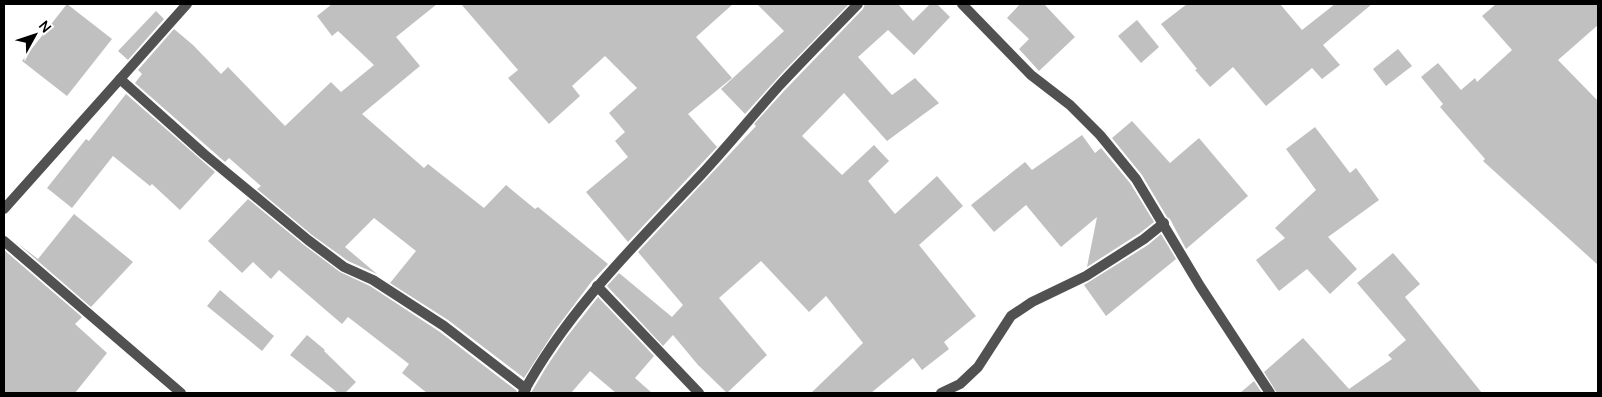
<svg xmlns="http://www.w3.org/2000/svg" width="1602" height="397" font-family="Manrope,sans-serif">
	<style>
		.building { fill: #c0c0c0 }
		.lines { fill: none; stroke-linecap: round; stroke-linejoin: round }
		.minor { stroke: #515151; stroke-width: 10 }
	</style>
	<rect width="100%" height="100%" fill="#fff"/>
	<g class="building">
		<polygon points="67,4 112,39 67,96 22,61"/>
		<polygon points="332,4 437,4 396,37 420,66 362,114 424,168 428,164 484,208 506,185 535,209 538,207 608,264 592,281 555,330 524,378 448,320 390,283 416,251 374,218 345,247 377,274 348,261 312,235 257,189 261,186 229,158 225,162 135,83 142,74 138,70 174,29 193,45 221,74 228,67 285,126 331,82 341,92 374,65 338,31 332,36 317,16"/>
		<polygon points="461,4 733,4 696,37 732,78 688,114 717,147 628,242 586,192 628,157 615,141 625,132 609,113 637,88 605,56 572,86 580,96 549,124 508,78 518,70"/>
		<polygon points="757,4 849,4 784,71 745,114 721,89 784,31"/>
		<polygon points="865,4 898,4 913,21 930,4 937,4 950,17 914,55 888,30 858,57 892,95 915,78 939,103 887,141 844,93 802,136 842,175 874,145 889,161 868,181 895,214 937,176 963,206 919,245 976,316 944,342 949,349 922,370 913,358 871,393 811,393 863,343 826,296 809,312 761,261 719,298 767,355 727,393 698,365 673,335 663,346 607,286 619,273 672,317 683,305 638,252 756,126 754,124 784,91 863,9"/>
		<polygon points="1020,4 1044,4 1075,37 1039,71 1019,49 1029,39 1007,18"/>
		<polygon points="1187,4 1280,4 1302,30 1335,4 1372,4 1323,45 1340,65 1322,79 1312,68 1266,106 1233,67 1210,87 1195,70 1197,69 1161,24"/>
		<polygon points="1496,4 1598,4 1598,25 1558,60 1598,101 1598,265 1483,161 1485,159 1440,107 1443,104 1421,77 1438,63 1461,90 1475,78 1477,82 1512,50 1482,16"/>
		<polygon points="156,11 164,19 128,60 118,51"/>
		<polygon points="1137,20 1159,47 1141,63 1118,36"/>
		<polygon points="1398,49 1412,66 1386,86 1373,69"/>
		<polygon points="126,94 215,172 180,210 152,184 150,186 113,156 72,208 47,188 86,139 89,141"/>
		<polygon points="1132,121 1170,163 1199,138 1248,196 1186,249 1170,219 1167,217 1142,175 1112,138"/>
		<polygon points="1315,127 1350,173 1356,168 1379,200 1328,237 1357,269 1330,294 1307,269 1279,291 1256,260 1285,238 1275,228 1316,190 1286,149"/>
		<polygon points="1082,135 1095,153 1101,148 1130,183 1154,222 1140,233 1087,267 1097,217 1061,247 1026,205 994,232 971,205 1025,162 1032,170"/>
		<polygon points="248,199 304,245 340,272 370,286 440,332 517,391 516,393 427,393 402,373 409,364 348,317 342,324 279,270 271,279 253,262 242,273 208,241"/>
		<polygon points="74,214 133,262 91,307 17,243 38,259"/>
		<polygon points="1161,234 1176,259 1106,316 1084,285 1148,245"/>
		<polygon points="4,250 82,317 75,324 107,353 75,393 4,393"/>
		<polygon points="1393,253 1420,284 1405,297 1482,393 1277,393 1264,372 1303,338 1349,389 1392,359 1388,355 1406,340 1357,283"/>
		<polygon points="220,290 274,336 262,351 207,306"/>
		<polygon points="598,297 654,356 635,378 652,393 616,393 590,371 571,393 531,393 547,366 566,338"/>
		<polygon points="307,335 325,350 324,351 356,382 345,393 338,393 290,355"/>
		<polygon points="1254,381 1262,393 1240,393"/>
	</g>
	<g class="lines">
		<g class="minor">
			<polyline points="962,4 1031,75 1070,105 1100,135 1136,179 1200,286 1270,393"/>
			<polyline points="120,79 204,154 308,240 344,267 373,280 444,326 526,389"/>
			<polyline points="4,209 187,4"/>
			<polyline points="4,241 181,393"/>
			<polyline points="597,286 699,393"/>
			<path d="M 523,393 C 568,310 635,245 699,177 C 727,147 752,116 779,86 C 805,58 832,31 858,4"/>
			<polyline points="941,393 960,384 978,367 1011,316 1032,302 1086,276 1144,239 1164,223"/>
		</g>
	</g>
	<rect width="1602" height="397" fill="none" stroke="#000000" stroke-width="10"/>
	<g transform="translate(35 35) rotate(50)" stroke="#ffffff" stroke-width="4" paint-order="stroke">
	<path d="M0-4L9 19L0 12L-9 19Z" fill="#000000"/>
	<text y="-8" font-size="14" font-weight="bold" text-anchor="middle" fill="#000000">N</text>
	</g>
</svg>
